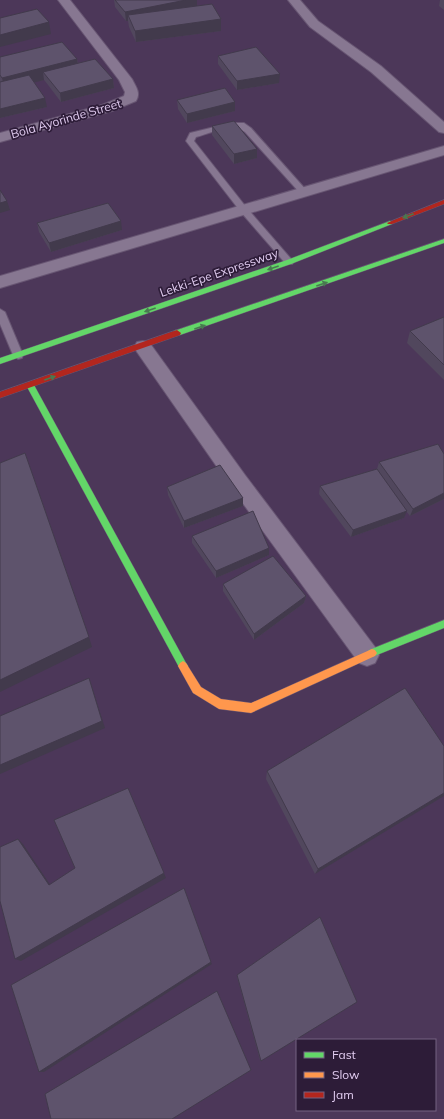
<svg xmlns="http://www.w3.org/2000/svg" width="444" height="1119" font-family="Mulish,sans-serif">
	<style>
		.lines { fill: none; stroke-linecap: round; stroke-linejoin: round }
		.lane-casing { stroke: #675572; stroke-width: 2 }
		.street-casing { stroke: #675572; stroke-width: 2 }
		.fast-casing { stroke: #675572; stroke-width: 1 }
		.slow-casing { stroke: #675572; stroke-width: 1 }
		.jam-casing { stroke: #675572; stroke-width: 1 }
		.lane { fill: #877791; fill-rule: evenodd }
		.street { fill: #877791; fill-rule: evenodd }
		.fast { fill: #63d668; fill-rule: evenodd }
		.slow { fill: #ff974d; fill-rule: evenodd }
		.jam { fill: #b3261e; fill-rule: evenodd }
		.wall { fill: #51475d }
		.shaded-wall { fill: #423a4c }
		.building { fill: #5e536c; stroke: #423a4c }
		.oneway { fill: #487950 }
		.labels { text-anchor: middle; stroke-width: 3.5; stroke-linejoin: round; paint-order: stroke }
		.far-street-label { font-size: 12px; fill: #e1ccf0; stroke: #2d1c38 }
	</style>
	<rect width="100%" height="100%" fill="#4c3759"/>
	<g class="lines">
		<g class="lane-casing">
			<g id="lane">
				<path d="M 231,123 L 244,123 L 251,128 L 307,191 L 303,194 L 300,193 L 245,132 C 232,122 211,133 196,137 L 194,141 L 246,207 L 292,260 L 294,262 L 292,264 L 286,264 L 240,211 L 186,141 L 190,133 Z"/>
				<polygon points="0,309 5,312 23,355 22,358 18,359 13,355 0,324"/>
			</g>
		</g>
		<g class="street-casing">
			<g id="street">
				<path d="M 58,0 L 70,0 L 132,79 C 136,87 141,93 136,101 L 112,111 L 0,142 L 0,133 L 102,105 L 124,96 L 125,92 L 119,80 Z"/>
				<polygon points="288,0 300,0 318,21 381,66 444,122 444,133 439,132 371,72 310,27"/>
				<polygon points="444,146 444,155 0,288 0,276"/>
				<polygon points="143,341 149,342 245,475 375,647 379,655 375,663 367,666 359,663 231,487 137,352 134,347 137,342"/>
			</g>
		</g>
		<g class="fast-casing">
			<g id="fast">
				<polygon points="390,221 393,223 392,224 291,264 0,364 0,358 287,260"/>
				<polygon points="444,239 444,243 180,335 174,335 173,333 174,331"/>
				<polygon points="30,382 34,385 186,663 188,666 186,669 183,671 180,669 26,385"/>
				<polygon points="444,620 444,628 372,657 369,656 367,653 369,650"/>
			</g>
		</g>
		<g class="slow-casing">
			<polygon id="slow" points="372,649 375,650 377,653 375,656 251,713 219,709 193,693 178,666 180,663 183,661 186,663 201,687 221,699 251,703"/>
		</g>
		<g class="jam-casing">
			<g id="jam">
				<polygon points="444,200 444,204 392,224 388,224 387,223"/>
				<polygon points="177,330 181,333 180,335 0,398 0,392"/>
			</g>
		</g>
		<use href="#lane" class="lane"/>
		<use href="#street" class="street"/>
		<use href="#fast" class="fast"/>
		<use href="#slow" class="slow"/>
		<use href="#jam" class="jam"/>
	</g>
	<g class="wall">
		<polygon points="114,0 197,0 197,6 221,19 221,31 136,42 129,27 128,21 126,21 115,7"/>
		<polygon points="440,0 444,0 444,10 439,6"/>
		<polygon points="218,56 279,83 237,90 218,64"/>
		<polygon points="0,57 77,59 78,63 113,79 114,88 61,102 45,81 44,80 34,82 47,107 0,118"/>
		<polygon points="177,100 235,102 235,111 187,123 178,109"/>
		<polygon points="212,126 257,149 257,158 234,164 212,135"/>
		<polygon points="37,223 122,230 51,252 39,232"/>
		<polygon points="444,317 444,380 407,343 410,331"/>
		<polygon points="444,454 444,499 410,516 406,511 404,518 351,537 319,494 320,486 377,469 379,462"/>
		<polygon points="167,487 243,498 243,506 184,528 168,495"/>
		<polygon points="192,536 269,555 216,578 192,543"/>
		<polygon points="223,584 306,596 304,603 254,640 223,591"/>
		<polygon points="444,746 315,874 266,779 267,771"/>
		<polygon points="237,975 261,1061 260,1060 237,977"/>
	</g>
	<g class="shaded-wall">
		<polygon points="186,0 197,0 197,6 128,15 128,21 126,21 125,12"/>
		<polygon points="221,19 221,31 136,42 135,31"/>
		<polygon points="49,22 51,34 0,47 0,35"/>
		<polygon points="77,59 79,71 43,72 44,80 5,90 2,78"/>
		<polygon points="280,74 279,83 237,90 237,81"/>
		<polygon points="113,79 114,88 61,102 60,93"/>
		<polygon points="45,98 47,107 0,118 0,109"/>
		<polygon points="235,102 235,111 187,123 187,114"/>
		<polygon points="257,149 257,158 234,164 234,154"/>
		<polygon points="7,201 10,210 0,213 0,203"/>
		<polygon points="121,221 122,230 51,252 49,243"/>
		<polygon points="444,493 444,499 410,516 413,509"/>
		<polygon points="243,498 243,506 184,528 184,521"/>
		<polygon points="407,511 404,518 351,537 353,530"/>
		<polygon points="269,548 269,555 216,578 216,571"/>
		<polygon points="306,596 304,603 254,640 254,634"/>
		<polygon points="89,637 92,647 0,692 0,680"/>
		<polygon points="89,678 105,728 0,774 0,765"/>
		<polygon points="444,793 444,796 315,874 318,869"/>
		<polygon points="18,839 23,844 53,889 49,885"/>
		<polygon points="164,873 166,878 21,961 15,959"/>
		<polygon points="211,962 212,964 44,1072 39,1072"/>
	</g>
	<g class="building">
		<polygon points="115,0 186,0 125,12"/>
		<polygon points="212,4 221,19 135,31 128,15"/>
		<polygon points="37,9 49,22 0,35 0,18"/>
		<polygon points="62,42 77,59 2,78 0,75 0,57"/>
		<polygon points="256,47 280,74 237,81 218,56"/>
		<polygon points="95,59 113,79 60,93 43,72"/>
		<polygon points="29,75 45,98 0,109 0,82"/>
		<polygon points="225,88 235,102 187,114 177,100"/>
		<polygon points="234,121 257,149 234,154 212,126"/>
		<polygon points="0,190 7,201 0,203"/>
		<polygon points="108,203 121,221 49,243 37,223"/>
		<polygon points="444,317 444,365 410,331"/>
		<polygon points="438,444 444,454 444,493 413,509 379,462"/>
		<polygon points="25,453 89,637 0,680 0,463"/>
		<polygon points="220,465 243,498 184,521 167,487"/>
		<polygon points="377,469 407,511 353,530 320,486"/>
		<polygon points="253,511 269,548 216,571 192,536"/>
		<polygon points="273,556 306,596 254,634 223,584"/>
		<polygon points="89,678 102,721 0,765 0,716"/>
		<polygon points="405,688 444,746 444,793 318,869 267,771"/>
		<polygon points="128,788 164,873 15,959 0,901 0,847 18,839 49,885 75,868 54,820"/>
		<polygon points="184,888 211,962 39,1072 11,985"/>
		<polygon points="320,917 357,1002 261,1061 237,975"/>
		<polygon points="217,991 251,1070 172,1119 51,1119 45,1094"/>
	</g>
	<defs><path id="oneway-solid" d="M-6-.8H1V-3.2L6.5 0L1 3.2V.8H-6Z"/></defs>
	<g class="oneway">
		<use href="#oneway-solid" transform="translate(408 216) rotate(159)"/>
		<use href="#oneway-solid" transform="translate(273 268) rotate(161)"/>
		<use href="#oneway-solid" transform="translate(322 284) rotate(-19)"/>
		<use href="#oneway-solid" transform="translate(150 310) rotate(161)"/>
		<use href="#oneway-solid" transform="translate(200 327) rotate(-19)"/>
		<use href="#oneway-solid" transform="translate(50 378) rotate(-19)"/>
	</g>
	<g class="labels">
		<g class="far-street-label">
			<text transform="translate(66 119) rotate(-16)" y="4">Bola Ayorinde Street</text>
			<text transform="translate(219 273) rotate(-19)" y="4">Lekki-Epe Expressway</text>
		</g>
	</g>
	<rect x="296" y="1039" width="140" height="72" fill="#2d1c38" stroke="#756282"/>
	<rect x="304" y="1052" width="20" height="6" fill="#63d668" stroke="#756282"/>
	<text x="332" y="1059" font-size="12" fill="#e1ccf0">Fast</text>
	<rect x="304" y="1072" width="20" height="6" fill="#ff974d" stroke="#756282"/>
	<text x="332" y="1079" font-size="12" fill="#e1ccf0">Slow</text>
	<rect x="304" y="1092" width="20" height="6" fill="#b3261e" stroke="#756282"/>
	<text x="332" y="1099" font-size="12" fill="#e1ccf0">Jam</text>
</svg>
